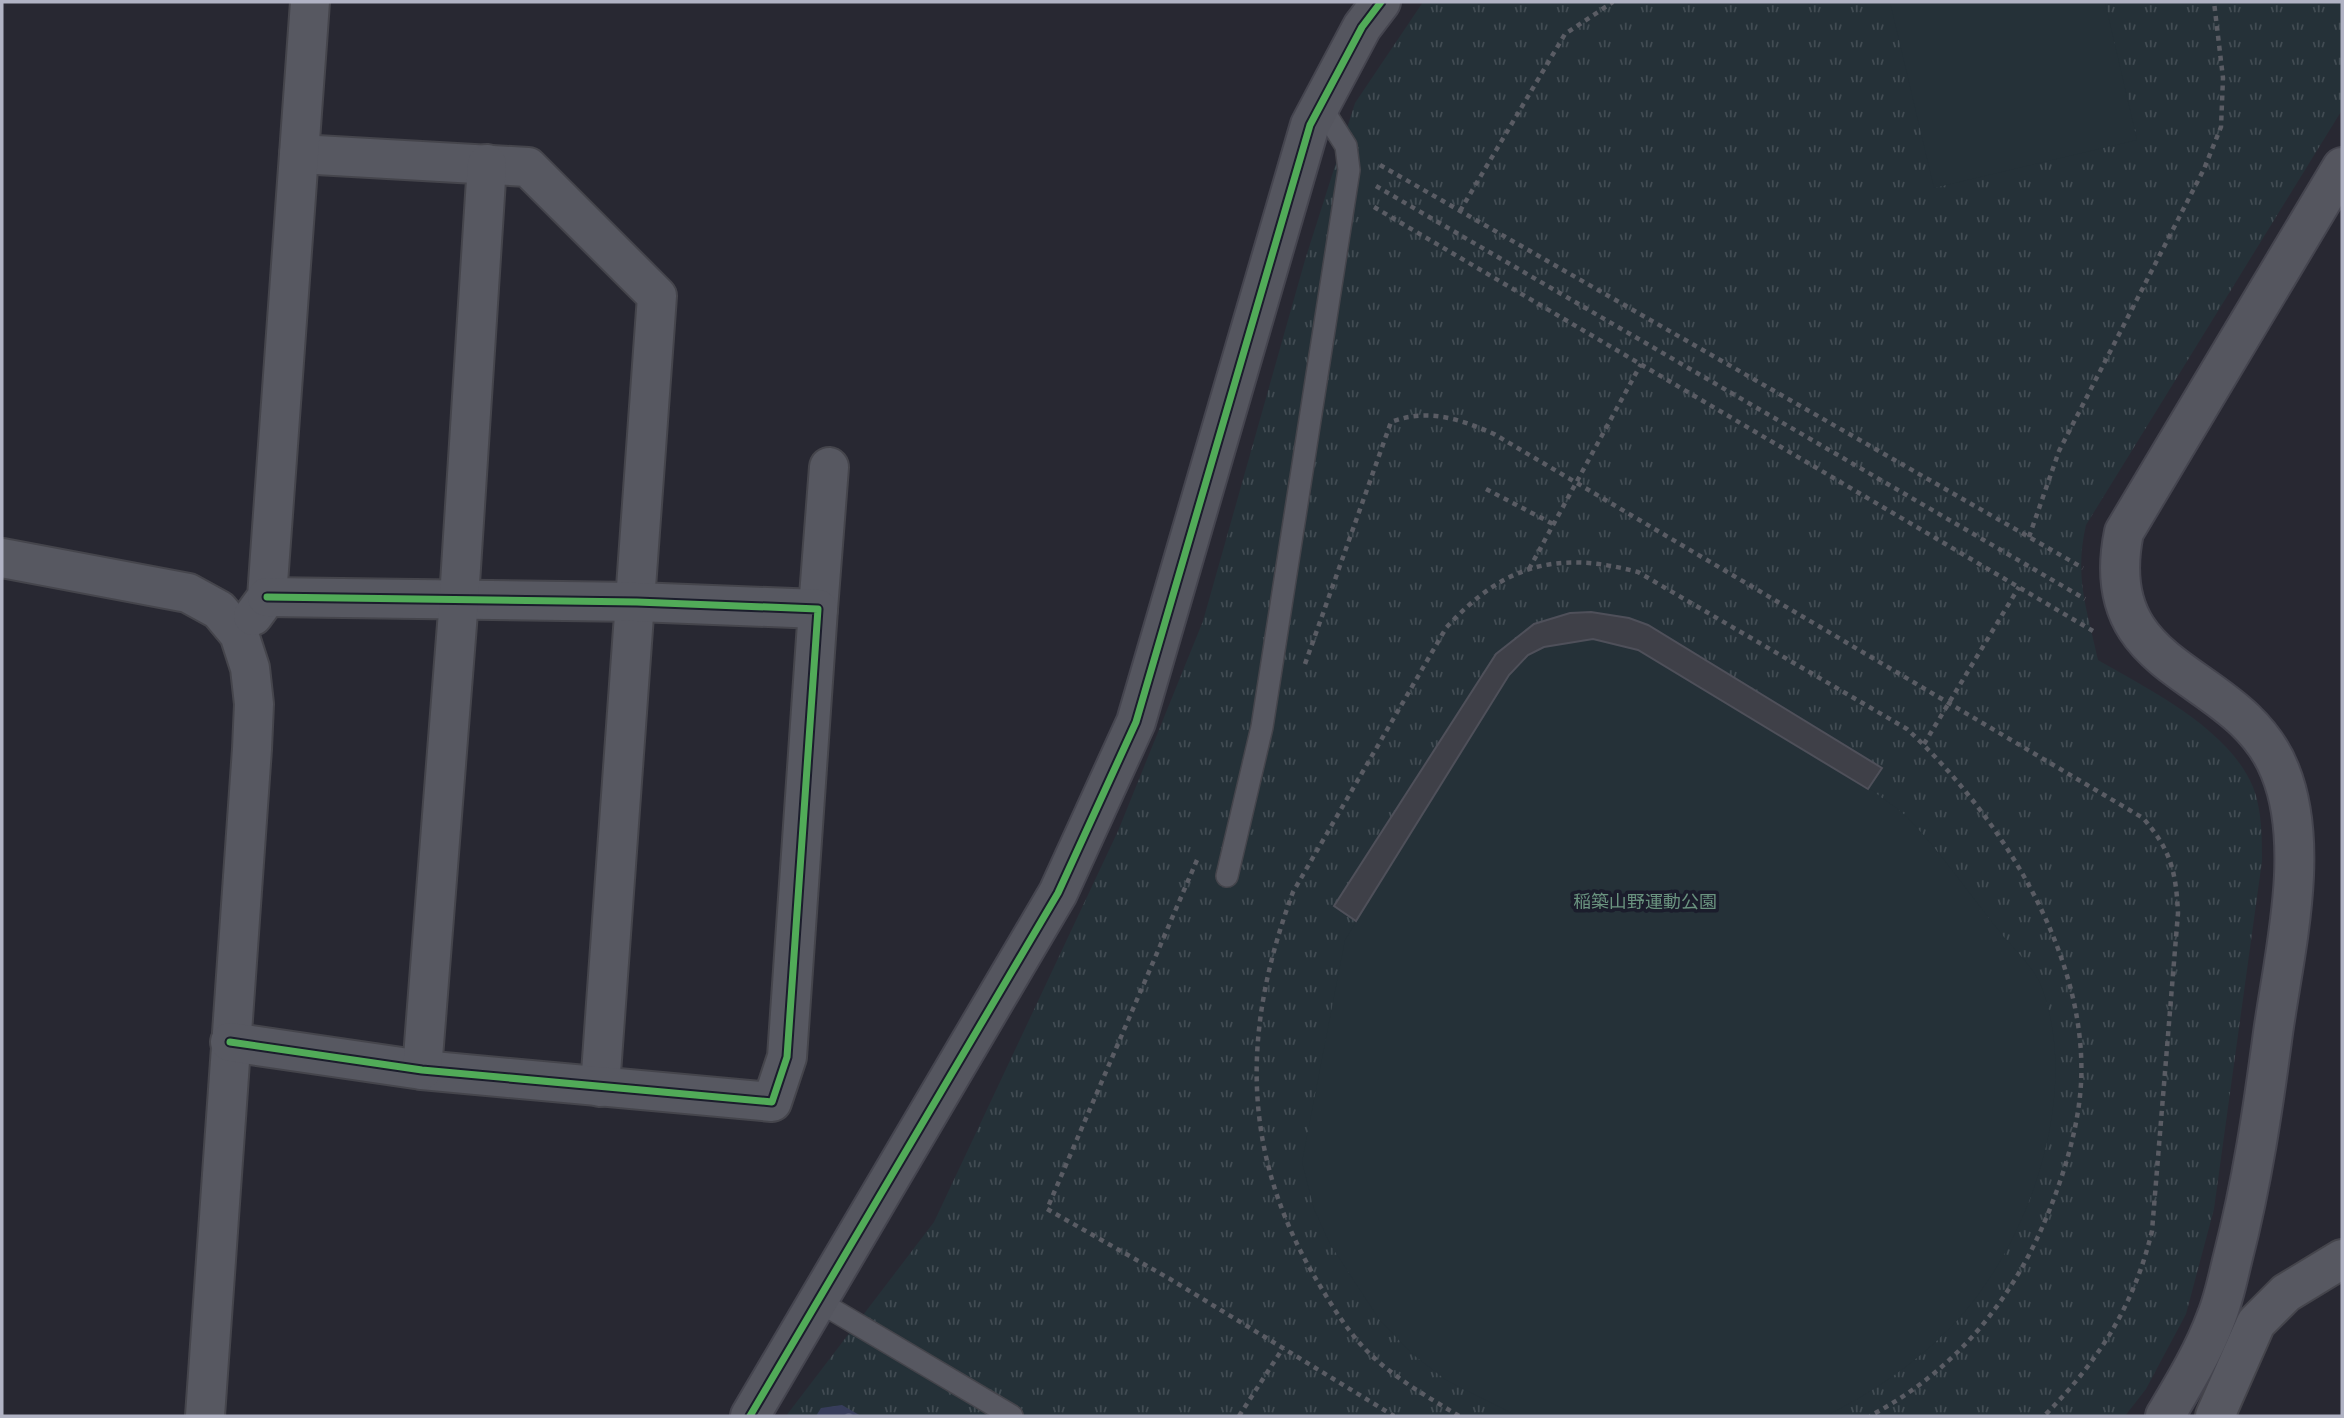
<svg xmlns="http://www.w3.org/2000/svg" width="2344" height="1418" font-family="Lato,'Noto Sans JP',sans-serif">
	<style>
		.park { fill: url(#park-tufts) }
		.garden { fill: #253138 }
		.water { fill: url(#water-ripples) }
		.building { fill: #3f4048; stroke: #4f505a; stroke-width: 2 }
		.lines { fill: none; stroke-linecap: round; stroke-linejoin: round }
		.lane-casing { stroke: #45454c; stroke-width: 24 }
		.street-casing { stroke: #45454c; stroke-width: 42 }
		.secondary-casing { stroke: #45454f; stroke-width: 42 }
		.path { stroke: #5a5c64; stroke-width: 4.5; stroke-dasharray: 5 5; stroke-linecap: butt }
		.lane { stroke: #575861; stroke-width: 21 }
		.street { stroke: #575861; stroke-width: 38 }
		.secondary { stroke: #55565f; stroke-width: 38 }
		.cycleway-casing { stroke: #1b1d2c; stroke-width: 11 }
		.cycleway { stroke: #51ab58; stroke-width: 7 }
		.labels { text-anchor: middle; stroke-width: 7; stroke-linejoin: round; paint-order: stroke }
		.park-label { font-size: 18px; fill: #6a937f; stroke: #1b1d2c }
	</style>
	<defs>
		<pattern id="park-tufts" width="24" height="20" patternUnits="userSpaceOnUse" patternTransform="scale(1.75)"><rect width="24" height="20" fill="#253138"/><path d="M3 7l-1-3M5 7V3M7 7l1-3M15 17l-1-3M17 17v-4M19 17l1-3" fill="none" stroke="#424c53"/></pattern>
		<pattern id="water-ripples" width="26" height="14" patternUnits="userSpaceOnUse" patternTransform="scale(1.75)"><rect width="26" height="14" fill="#373d5b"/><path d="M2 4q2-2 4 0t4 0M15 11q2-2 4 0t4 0" fill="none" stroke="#525771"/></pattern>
	</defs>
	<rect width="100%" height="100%" fill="#282832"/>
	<path class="park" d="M 1423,2 L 2342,2 L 2342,110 L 2086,525 C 2074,577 2087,609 2098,660 C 2150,690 2229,729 2253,787 C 2262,810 2262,837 2262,861 L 2214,1209 L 2186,1314 L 2146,1389 L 2125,1416 L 786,1416 L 934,1222 L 1118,831 L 1203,621 L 1305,260 L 1355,103 Z"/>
	<g class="garden">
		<polygon points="1890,2 2105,2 2137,140 1934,188"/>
		<path d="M 1593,639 L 1638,650 L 1873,791 C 1884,800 1897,807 1907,817 C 1942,853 1972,898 2004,937 C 2015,950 2033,967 2040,983 C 2084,1092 2028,1251 1947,1331 C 1912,1366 1871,1393 1826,1416 L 1517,1416 L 1446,1380 L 1411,1353 L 1379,1319 L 1358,1287 L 1330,1244 L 1314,1209 L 1302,1162 L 1345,940 L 1509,675 C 1536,646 1554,642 1593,639 Z"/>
	</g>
	<polygon class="water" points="842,1405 861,1416 816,1416 821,1408"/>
	<polygon class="building" points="1591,612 1629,618 1648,625 1882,768 1868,789 1638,650 1593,639 1544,647 1528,655 1509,675 1356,921 1334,906 1496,654 1534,624 1570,613"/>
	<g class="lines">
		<g class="lane-casing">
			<g id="lane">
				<polyline points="1227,876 1262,727 1349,170 1346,146 1320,105"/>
				<polyline points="818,1301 1012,1416"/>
			</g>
		</g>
		<g class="street-casing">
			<g id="street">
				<polyline points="299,154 528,167 657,296 600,1087"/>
				<polyline points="2,558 188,593 219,610 239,634 250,668 254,704 252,749 205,1416"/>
				<polyline points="818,609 829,467"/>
				<polyline points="253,616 267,597 310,2"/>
				<polyline points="230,1042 422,1070 772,1102 787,1057 818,609 637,602 267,597"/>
				<polyline points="422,1070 459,599 487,164"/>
				<polyline points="2215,1416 2256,1323 2286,1293 2342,1259"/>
			</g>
		</g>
		<g class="secondary-casing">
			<g id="secondary">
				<polyline points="750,1416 1058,893 1136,722 1310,125 1362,27 1381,2"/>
				<path d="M 2165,1416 C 2184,1384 2203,1353 2216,1318 C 2224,1299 2228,1277 2233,1257 C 2252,1183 2263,1109 2273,1033 C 2284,954 2311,847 2280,771 C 2239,667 2094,678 2124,532 L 2342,167"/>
			</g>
		</g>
		<g class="path">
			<polyline points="1380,165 2083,568"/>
			<polyline points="1376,186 2085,599"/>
			<polyline points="1374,207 2093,631"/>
			<polyline points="1460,211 1565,34 1613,2"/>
			<polyline points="1486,489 1553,524"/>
			<polyline points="2029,537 2059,451 2204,169 2221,127 2223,78 2214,2"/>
			<polyline points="1529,569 1641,364"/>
			<path d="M 1305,664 L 1391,422 C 1428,408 1460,419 1494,434 L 2143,818 C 2171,850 2176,872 2178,913 L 2152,1231 C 2134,1306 2098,1362 2044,1416"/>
			<polyline points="1924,744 2019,587"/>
			<polyline points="1197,860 1047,1209 1170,1279 1394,1416"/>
			<polyline points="1239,1416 1283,1348"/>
			<path d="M 1459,1416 C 1428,1397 1394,1378 1368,1352 C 1346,1330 1329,1301 1313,1274 C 1240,1147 1243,1027 1293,892 L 1446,628 C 1503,565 1556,550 1638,572 L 1907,729 C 2001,816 2094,962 2080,1096 C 2075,1144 2056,1199 2035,1243 C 1998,1318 1945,1376 1870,1416"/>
		</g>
		<use href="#lane" class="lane"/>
		<use href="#street" class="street"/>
		<use href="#secondary" class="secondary"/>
		<g class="cycleway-casing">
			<g id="cycleway">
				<polyline points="230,1042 422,1070 772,1102 787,1057 818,609 637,602 267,597"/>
				<polyline points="750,1416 1058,893 1136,722 1310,125 1362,27 1381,2"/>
			</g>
		</g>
		<use href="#cycleway" class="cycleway"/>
	</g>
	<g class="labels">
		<g class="park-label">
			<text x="1645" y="908">稲築山野運動公園</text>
		</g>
	</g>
	<rect width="2344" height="1418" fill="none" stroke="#b1b3c4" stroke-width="7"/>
</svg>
